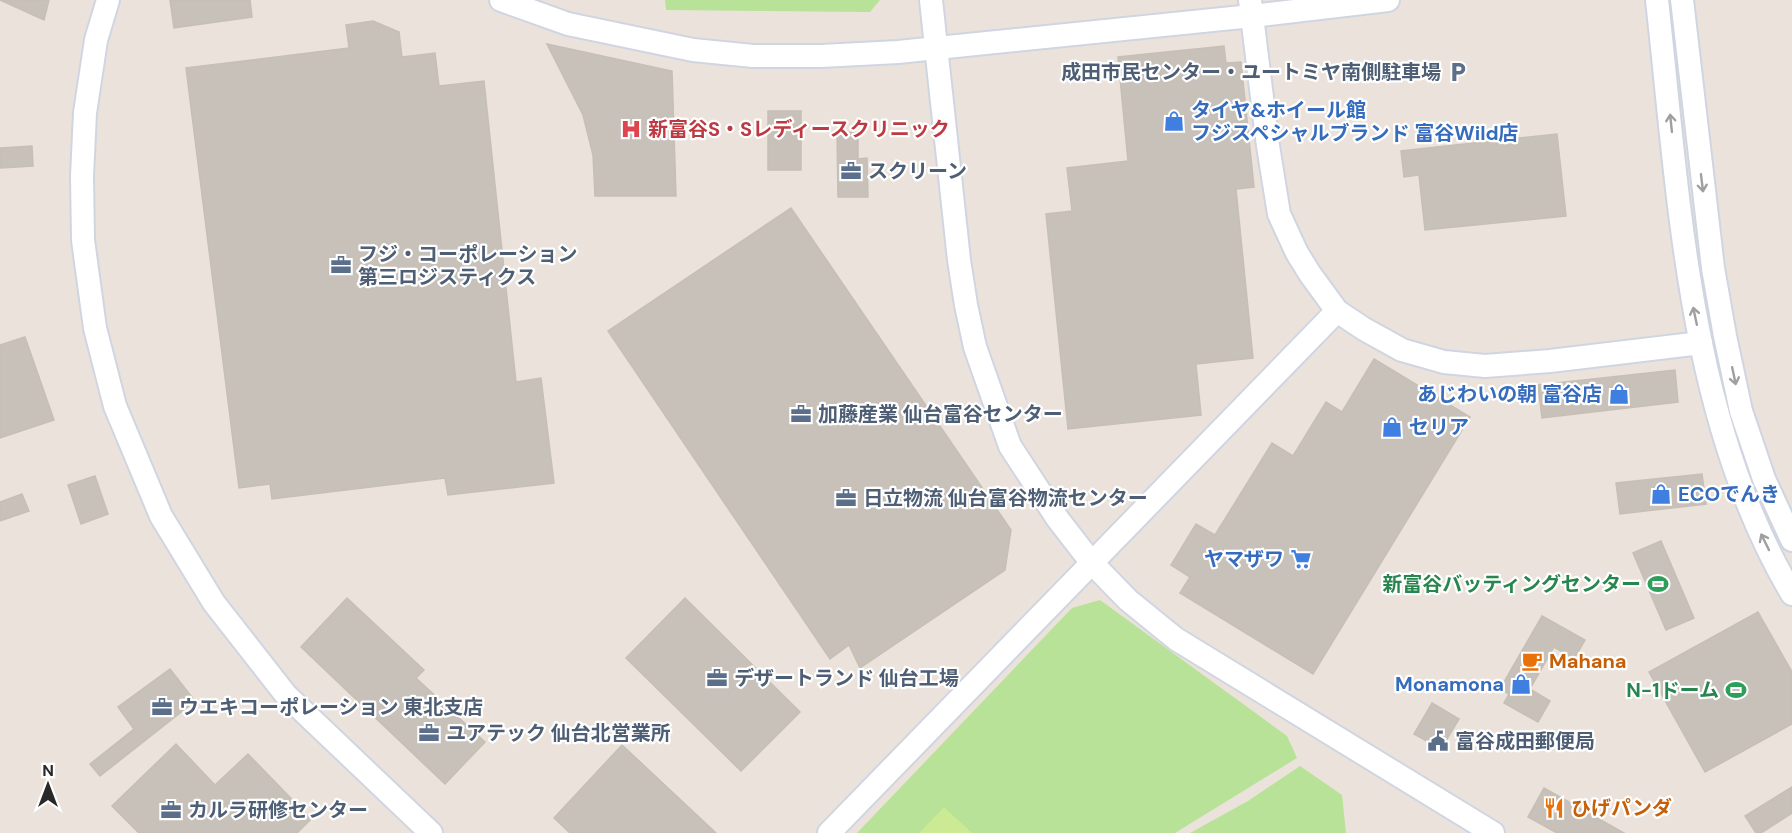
<svg xmlns="http://www.w3.org/2000/svg" width="1792" height="833" font-family="'DM Sans','Noto Sans JP',sans-serif">
	<style>
		.green { fill: #b7e297 }
		.pitch { fill: #cce993 }
		.building { fill: #c7c1ba; stroke: #c6bfb5; stroke-width: 1.5 }
		.lines { fill: none; stroke-linecap: round; stroke-linejoin: round }
		.minor-casing { stroke: #d0d5e2; stroke-width: 26 }
		.minor { stroke: #fff; stroke-width: 22 }
		.oneway { stroke: #9f9f9f }
		.labels { text-anchor: middle; stroke-width: 4.5; stroke-linejoin: round; paint-order: stroke }
		.service-label { font-size: 20px; font-weight: bold; fill: #4e5e75; stroke: #fff; text-anchor: start }
		.shop-label { font-size: 20px; font-weight: bold; fill: #366cbe; stroke: #fff; text-anchor: start }
		.health-label { font-size: 20px; font-weight: bold; fill: #be3a42; stroke: #fff; text-anchor: start }
		.leisure-label { font-size: 20px; font-weight: bold; fill: #27864d; stroke: #fff; text-anchor: end }
		.food-label { font-size: 20px; font-weight: bold; fill: #c56008; stroke: #fff; text-anchor: start }
	</style>
	<rect width="100%" height="100%" fill="#ebe3db"/>
	<g class="green">
		<polygon points="665,0 880,0 870,12 666,10"/>
		<polygon points="1100,600 1287,736 1297,758 1175,833 857,833 1072,608"/>
		<polygon points="1300,766 1342,795 1346,833 1190,833 1248,801"/>
	</g>
	<polygon class="pitch" points="944,807 972,833 919,833"/>
	<g class="building">
		<polygon points="0,0 49,0 44,20"/>
		<polygon points="170,0 250,0 252,17 174,28"/>
		<polygon points="373,21 399,32 402,57 435,53 439,86 484,81 516,382 541,378 554,483 448,495 445,478 272,499 270,484 239,488 186,68 349,48 346,25"/>
		<polygon points="547,44 672,71 676,196 595,196 593,155 583,115"/>
		<polygon points="1224,46 1226,63 1241,62 1254,187 1236,189 1253,358 1196,364 1201,415 1068,429 1046,214 1072,211 1067,168 1128,161 1118,57"/>
		<rect x="768" y="111" width="33" height="59"/>
		<polygon points="858,132 858,159 867,158 868,197 838,197 837,133"/>
		<polygon points="1557,134 1566,216 1425,230 1419,175 1404,177 1401,151"/>
		<polygon points="32,146 33,166 0,168 0,148"/>
		<polygon points="791,208 1011,530 1005,570 860,668 849,645 830,659 608,331"/>
		<polygon points="25,337 54,420 0,438 0,345"/>
		<polygon points="1374,359 1470,417 1313,674 1180,593 1190,577 1171,565 1196,524 1215,535 1272,443 1293,456 1326,402 1342,412"/>
		<polygon points="1675,370 1678,402 1542,418 1538,385"/>
		<polygon points="1702,474 1706,504 1620,514 1616,483"/>
		<polygon points="95,476 108,514 81,524 68,485"/>
		<polygon points="22,494 29,511 0,521 0,502"/>
		<polygon points="1661,541 1694,618 1666,630 1633,553"/>
		<polygon points="347,598 424,670 416,678 485,742 445,784 301,647"/>
		<polygon points="685,598 800,712 741,771 626,658"/>
		<polygon points="1758,612 1792,672 1792,724 1705,772 1649,672"/>
		<polygon points="1542,616 1585,640 1574,659 1554,647 1530,689 1550,701 1538,722 1504,703 1509,694 1500,689"/>
		<polygon points="170,669 195,701 100,776 90,764 134,729 118,707"/>
		<polygon points="1432,703 1459,719 1441,749 1414,734"/>
		<polygon points="176,744 215,785 248,754 311,819 297,833 139,833 112,806"/>
		<polygon points="622,745 716,833 570,833 554,818"/>
		<polygon points="1792,787 1792,813 1761,833 1756,833 1745,816"/>
		<polygon points="1544,788 1624,833 1557,833 1528,817"/>
	</g>
	<g class="lines">
		<g class="minor-casing">
			<g id="minor">
				<polyline points="108,0 96,40 85,113 82,176 83,240 95,328 115,406 161,516 214,603 286,695 431,833"/>
				<polyline points="501,0 568,24 693,50 753,56 821,56 898,52 1252,16 1388,0"/>
				<polyline points="931,0 959,260 966,305 975,347 1010,446 1057,518 1091,562 1128,600 1176,639 1493,833"/>
				<polyline points="1250,0 1268,146 1279,214 1297,253 1310,274 1337,311 1364,329 1402,350 1444,362 1485,366 1550,361 1701,343"/>
				<path d="M 1657,0 C 1679,198 1688,419 1792,594"/>
				<polyline points="1682,0 1713,268 1725,336 1741,411 1764,479 1792,540"/>
				<polyline points="829,833 1337,311"/>
			</g>
		</g>
		<use href="#minor" class="minor"/>
	</g>
	<defs><path id="oneway-shaft" d="M-6 0H5M1.5-3L5.5 0L1.5 3" fill="none" stroke-width="1.6" stroke-linecap="round" stroke-linejoin="round" transform="scale(1.5)"/></defs>
	<g class="oneway">
		<use href="#oneway-shaft" transform="translate(1671 123) rotate(-96)"/>
		<use href="#oneway-shaft" transform="translate(1702 183) rotate(83)"/>
		<use href="#oneway-shaft" transform="translate(1695 316) rotate(-102)"/>
		<use href="#oneway-shaft" transform="translate(1734 376) rotate(78)"/>
		<use href="#oneway-shaft" transform="translate(1765 542) rotate(-116)"/>
	</g>
	<defs>
		<g id="parking-bare" transform="scale(1.62)"><path d="M-3.5-5.5H1a3.5 3.5 0 0 1 0 7H-1V5.5H-3.5ZM-1-3.4V-.6H.8a1.4 1.4 0 0 0 0-2.8Z" fill="#5c6f8a" stroke="#fff" stroke-width="2.5" paint-order="stroke"/></g>
		<g id="shop-bare" transform="scale(1.62)"><path d="M-5-2.5h2.3a2.7 3.5 0 0 1 5.4 0H5L5.5 6h-11ZM-1.5-2.5h3a1.5 2.3 0 0 0-3 0Z" fill="#3f7fe0" stroke="#fff" stroke-width="2.5" paint-order="stroke"/></g>
		<g id="hospital-bare" transform="scale(1.62)"><path d="M-5-5h3v3.5h4V-5h3V5h-3V1.5h-4V5h-3Z" fill="#e0444e" stroke="#fff" stroke-width="2.5" paint-order="stroke"/></g>
		<g id="office-bare" transform="scale(1.62)"><path d="M-6-3h4V-5.5h4V-3h4V5H-6ZM-1-4.5V-3h2v-1.5ZM-6 0V1H6V0Z" fill="#5c6f8a" stroke="#fff" stroke-width="2.5" paint-order="stroke"/></g>
		<g id="supermarket-bare" transform="scale(1.62)"><path d="M-6-5.5h2.5l.6 2H6L4.5 2H-2.5L-4.4-4H-6ZM-1.5 3.2a1.3 1.3 0 1 0 .1 0ZM3 3.2a1.3 1.3 0 1 0 .1 0Z" fill="#3f7fe0" stroke="#fff" stroke-width="2.5" paint-order="stroke"/></g>
		<g id="stadium-bare" transform="scale(1.62)"><path d="M0-5a6.5 5 0 1 0 0 10a6.5 5 0 1 0 0-10ZM-3.5-1.8h7v3.6h-7Z" fill="#2e9e5b" stroke="#fff" stroke-width="2.5" paint-order="stroke"/></g>
		<g id="cafe-bare" transform="scale(1.62)"><path d="M-5.5-4.5H6V0H3Q3 3.5 0 3.5H-2.5Q-5.5 3.5-5.5 0ZM3-3.2v2h1.7v-2ZM-6 4.5H4V6H-6Z" fill="#e8710a" stroke="#fff" stroke-width="2.5" paint-order="stroke"/></g>
		<g id="civic-bare" transform="scale(1.62)"><path d="M-.6-6.5H3V-4.5H.6V-3L4-1V1h2V6H-6V1h2V-1L-.6-3ZM-1.2 2.5V6h2.4V2.5Z" fill="#5c6f8a" stroke="#fff" stroke-width="2.5" paint-order="stroke"/></g>
		<g id="restaurant-bare" transform="scale(1.62)"><path d="M-5-6h1v4h1v-4h1v4h1v-4h1v5L-1.5 .5V6h-2V.5L-5-1ZM5-6V6H3V1.5H1.5Q1.5-4 5-6Z" fill="#e8710a" stroke="#fff" stroke-width="2.5" paint-order="stroke"/></g>
	</defs>
	<g fill-rule="evenodd">
		<use href="#parking-bare" x="1458" y="72"/>
		<use href="#shop-bare" x="1174" y="121"/>
		<use href="#hospital-bare" x="631" y="129"/>
		<use href="#office-bare" x="851" y="171"/>
		<use href="#office-bare" x="341" y="265"/>
		<use href="#shop-bare" x="1619" y="394"/>
		<use href="#office-bare" x="801" y="414"/>
		<use href="#shop-bare" x="1392" y="427"/>
		<use href="#shop-bare" x="1661" y="494"/>
		<use href="#office-bare" x="846" y="498"/>
		<use href="#supermarket-bare" x="1301" y="559"/>
		<use href="#stadium-bare" x="1658" y="584"/>
		<use href="#cafe-bare" x="1532" y="661"/>
		<use href="#office-bare" x="717" y="678"/>
		<use href="#shop-bare" x="1521" y="684"/>
		<use href="#stadium-bare" x="1736" y="690"/>
		<use href="#office-bare" x="162" y="707"/>
		<use href="#office-bare" x="429" y="733"/>
		<use href="#civic-bare" x="1438" y="741"/>
		<use href="#restaurant-bare" x="1554" y="808"/>
		<use href="#office-bare" x="171" y="810"/>
	</g>
	<g class="labels">
		<g class="service-label">
			<text x="1441" y="79" text-anchor="end">成田市民センター・ユートミヤ南側駐車場</text>
			<text x="868" y="178">スクリーン</text>
			<text x="358" y="261">フジ・コーポレーション<tspan x="358" dy="23">第三ロジスティクス</tspan></text>
			<text x="818" y="421">加藤産業 仙台富谷センター</text>
			<text x="863" y="505">日立物流 仙台富谷物流センター</text>
			<text x="734" y="685">デザートランド 仙台工場</text>
			<text x="179" y="714">ウエキコーポレーション 東北支店</text>
			<text x="446" y="740">ユアテック 仙台北営業所</text>
			<text x="1455" y="748">富谷成田郵便局</text>
			<text x="188" y="817">カルラ研修センター</text>
		</g>
		<g class="shop-label">
			<text x="1191" y="117">タイヤ&amp;ホイール館<tspan x="1191" dy="23">フジスペシャルブランド 富谷Wild店</tspan></text>
			<text x="1602" y="401" text-anchor="end">あじわいの朝 富谷店</text>
			<text x="1409" y="434">セリア</text>
			<text x="1678" y="501">ECOでんき</text>
			<text x="1284" y="566" text-anchor="end">ヤマザワ</text>
			<text x="1504" y="691" text-anchor="end">Monamona</text>
		</g>
		<g class="health-label">
			<text x="648" y="136">新富谷S・Sレディースクリニック</text>
		</g>
		<g class="leisure-label">
			<text x="1641" y="591">新富谷バッティングセンター</text>
			<text x="1719" y="697">N-1ドーム</text>
		</g>
		<g class="food-label">
			<text x="1549" y="668">Mahana</text>
			<text x="1571" y="815">ひげパンダ</text>
		</g>
	</g>
	<g transform="translate(48 785)" stroke="#ffffff" stroke-width="4.5" paint-order="stroke">
	<path d="M0-4.5L10 22L0 15L-10 22Z" fill="#292929"/>
	<text y="-9" font-size="16" font-weight="bold" text-anchor="middle" fill="#292929">N</text>
	</g>
</svg>
